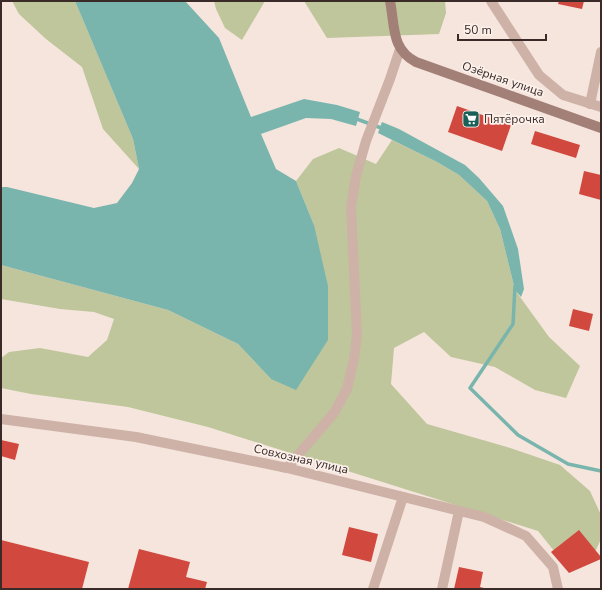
<svg xmlns="http://www.w3.org/2000/svg" width="602" height="590" font-family="'Nunito Sans',sans-serif">
	<style>
		.green { fill: #bfc69b }
		.water { fill: #79b5ad }
		.lines { fill: none; stroke-linecap: round; stroke-linejoin: round }
		.stream { stroke: #79b5ad; stroke-width: 3.5 }
		.building { fill: #d1483f }
		.street { stroke: #ceb2a7; stroke-width: 10 }
		.secondary { stroke: #a28078; stroke-width: 10 }
		.labels { text-anchor: middle; stroke-width: 3.5; stroke-linejoin: round; paint-order: stroke }
		.street-label { font-size: 12px; fill: #3a2b28; stroke: #fcf0ea }
		.poi-label { font-size: 12px; fill: #3a2b28; stroke: #fcf0ea; text-anchor: start }
	</style>
	<rect width="100%" height="100%" fill="#f5e5dd"/>
	<g class="green">
		<polygon points="12,1 75,1 133,139 139,169 103,129 82,67 46,39 19,14"/>
		<polygon points="214,1 265,1 242,40 225,28 216,9"/>
		<polygon points="304,1 445,1 446,13 439,34 327,38"/>
		<polygon points="392,140 437,162 459,175 487,201 500,229 515,290 549,337 580,366 566,398 535,390 495,367 451,357 424,332 394,348 391,384 427,424 507,447 560,465 590,491 601,515 601,539 596,550 555,552 538,531 208,427 128,407 31,394 1,388 1,358 9,352 40,348 88,357 107,340 114,319 94,312 60,309 1,299 1,265 168,310 238,344 271,379 314,225 296,181 313,159 339,148 376,164"/>
	</g>
	<g class="water">
		<polygon points="75,1 185,1 219,38 251,117 304,99 337,105 360,112 356,126 331,119 306,118 261,134 276,169 296,181 314,225 328,286 328,340 296,390 271,379 238,344 168,310 1,265 1,187 7,187 94,208 117,203 132,183 139,169 133,139"/>
		<polygon points="382,122 399,129 465,165 479,178 503,206 518,249 524,289 521,297 515,290 500,229 487,201 459,175 437,162 378,133"/>
	</g>
	<g class="lines">
		<g class="stream">
			<polyline points="354,118 384,129"/>
			<polyline points="515,286 513,324 470,388 518,435 568,464 601,471"/>
		</g>
	</g>
	<g class="building">
		<polygon points="559,1 584,1 582,9 558,4"/>
		<polygon points="457,106 511,125 502,151 448,132"/>
		<polygon points="535,131 580,145 576,158 531,144"/>
		<polygon points="584,171 601,175 601,200 579,194"/>
		<polygon points="573,309 593,314 589,331 569,326"/>
		<polygon points="1,440 19,444 15,460 1,456"/>
		<polygon points="349,527 378,534 371,562 342,555"/>
		<polygon points="579,530 601,557 601,559 569,573 551,552"/>
		<polygon points="1,540 89,562 82,589 1,589"/>
		<polygon points="139,549 190,562 186,577 207,582 205,589 128,589"/>
		<polygon points="459,567 483,572 480,587 488,589 454,589"/>
	</g>
	<g class="lines">
		<g class="street">
			<polyline points="491,1 539,75 563,95 601,107"/>
			<polyline points="590,104 601,52"/>
			<polyline points="1,419 136,437 287,468 484,517 526,536 553,567 558,589"/>
			<polyline points="287,468 334,413 347,389 354,359 357,335 351,207 356,176 366,141 390,79 400,49"/>
			<polyline points="373,589 403,497"/>
			<polyline points="442,589 459,511"/>
		</g>
		<path class="secondary" d="M 390,1 C 395,26 391,49 416,62 L 601,128"/>
	</g>
	<defs>
		<g id="supermarket-square" transform="scale(0.9)"><rect x="-9" y="-9" width="18" height="18" rx="4" fill="#196058" stroke="#fcf0ea"/><path d="M-6-5.5h2.5l.6 2H6L4.5 2H-2.5L-4.4-4H-6ZM-1.5 3.2a1.3 1.3 0 1 0 .1 0ZM3 3.2a1.3 1.3 0 1 0 .1 0Z" fill="#fff"/></g>
	</defs>
	<g fill-rule="evenodd">
		<use href="#supermarket-square" x="471" y="119"/>
	</g>
	<g class="labels">
		<g class="street-label">
			<text transform="translate(503 79) rotate(19)" y="4">Озёрная улица</text>
			<text transform="translate(301 459) rotate(13)" y="4">Совхозная улица</text>
		</g>
		<g class="poi-label">
			<text x="484" y="123">Пятёрочка</text>
		</g>
	</g>
	<rect width="602" height="590" fill="none" stroke="#3a2b28" stroke-width="4"/>
	<path d="M458 34v6h88v-6" fill="none" stroke="#3a2b28" stroke-width="2"/>
	<text x="464" y="34" font-size="12" fill="#3a2b28" stroke="#fcf0ea" stroke-width="3" paint-order="stroke">50 m</text>
</svg>
